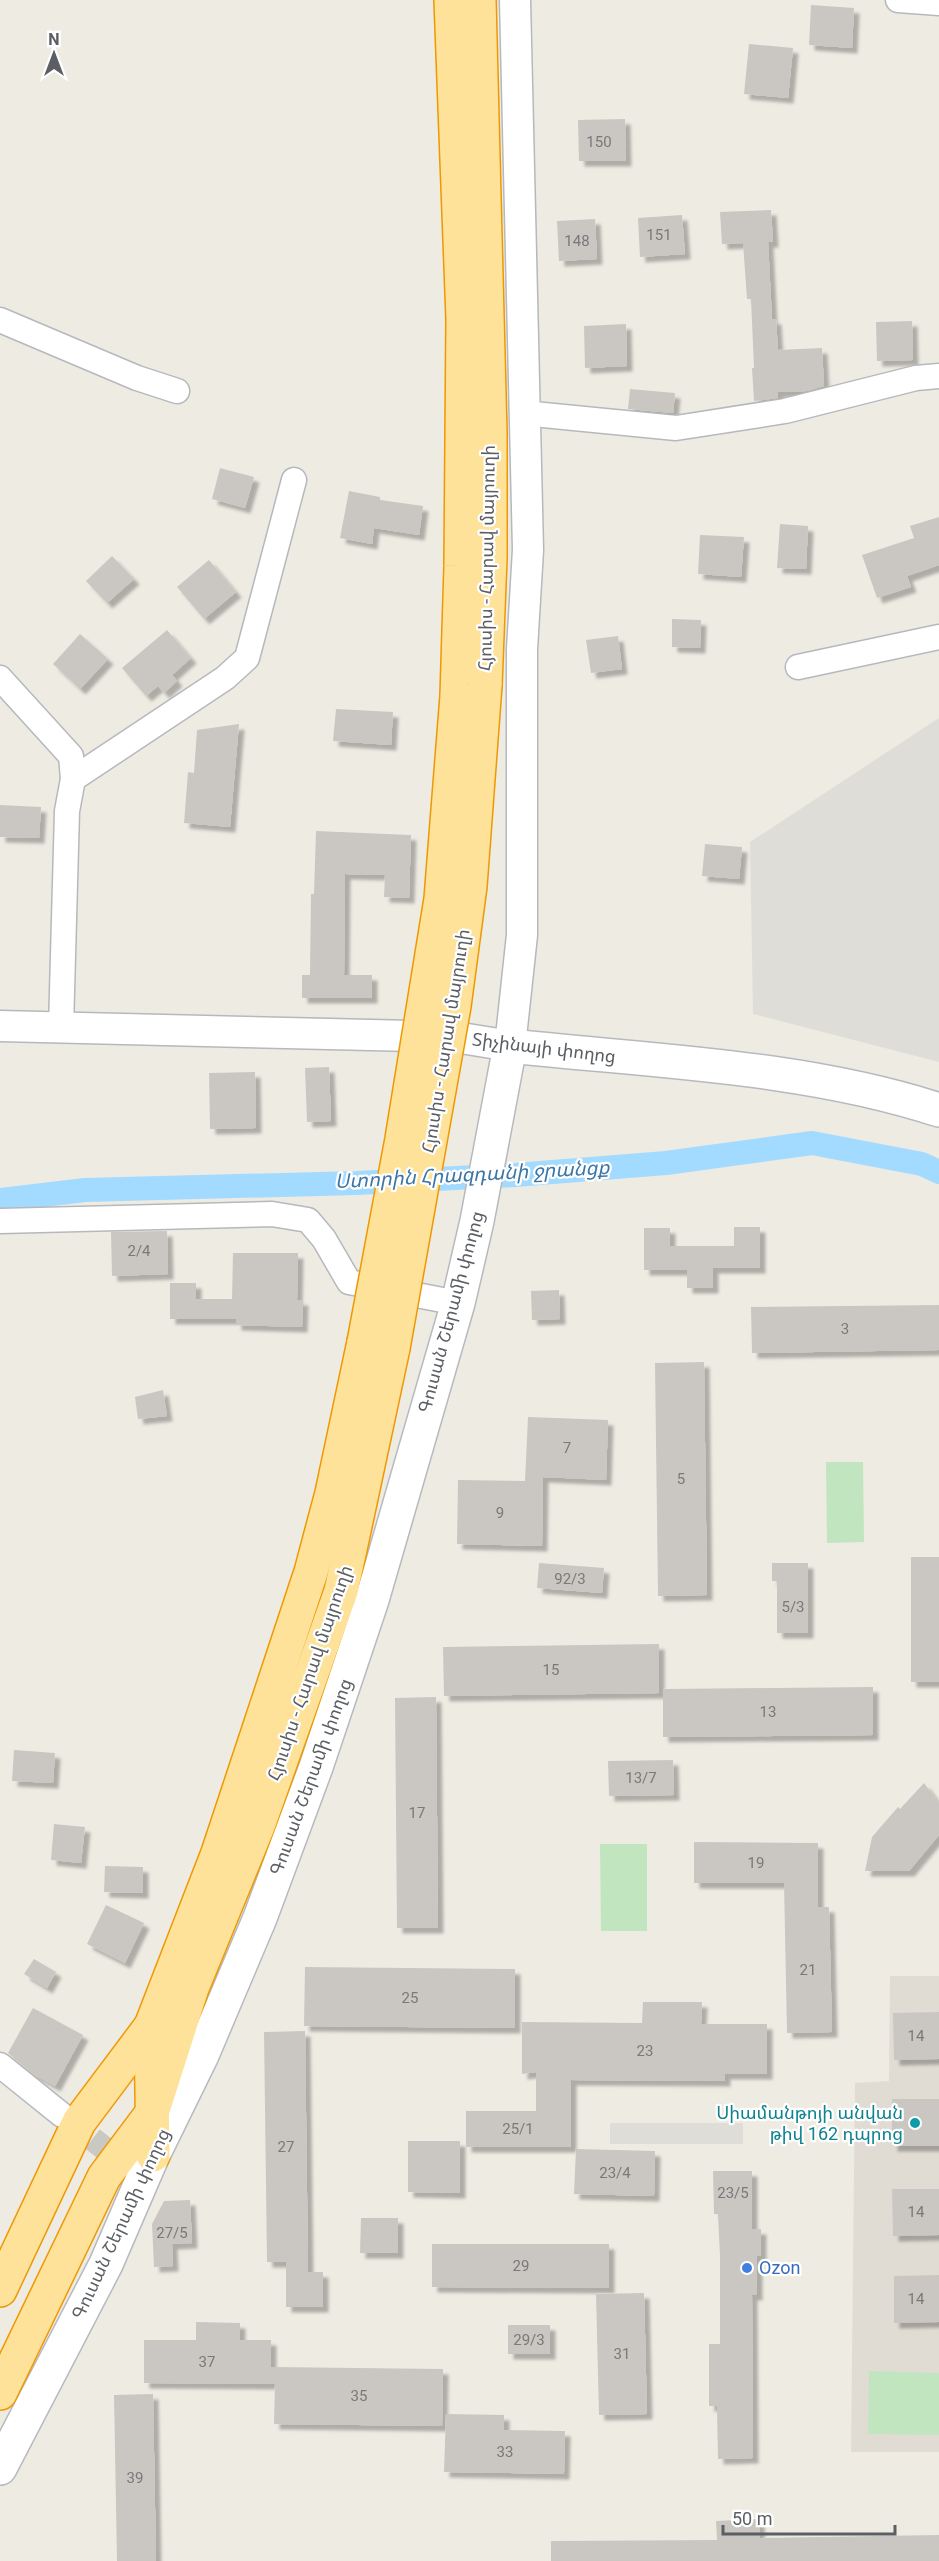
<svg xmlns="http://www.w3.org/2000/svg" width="939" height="2561" font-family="Roboto,'Noto Sans Armenian',sans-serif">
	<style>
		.industrial { fill: #dfddd7 }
		.education { fill: #e0dcd4 }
		.green { fill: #c1e5bf }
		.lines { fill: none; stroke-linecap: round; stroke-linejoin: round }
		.canal { stroke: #a2dbff; stroke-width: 24 }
		.building { fill: #cac7c2; filter: url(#shadow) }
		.minor-tunnel { stroke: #c9c8c3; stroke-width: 24; stroke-dasharray: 24 12; stroke-linecap: butt }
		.minor-casing { stroke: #b5b9bd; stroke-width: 27 }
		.tertiary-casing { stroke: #b5b9bd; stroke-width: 33 }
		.secondary-casing { stroke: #b6babf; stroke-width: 36 }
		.trunk-casing { stroke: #ef9801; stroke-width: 36 }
		.minor { stroke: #fff; stroke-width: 24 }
		.tertiary { stroke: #fff; stroke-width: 30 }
		.secondary { stroke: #fff; stroke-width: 33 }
		.trunk { stroke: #fee299; stroke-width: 33 }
		.trunk-bridge-casing { stroke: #ef9801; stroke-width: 36; stroke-linecap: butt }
		.trunk-bridge { stroke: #fee299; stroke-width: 33 }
		.culture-dot { fill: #0f9aa8; stroke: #fff; stroke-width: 2 }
		.shop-dot { fill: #3f7fe0; stroke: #fff; stroke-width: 2 }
		.labels { text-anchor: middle; stroke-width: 4.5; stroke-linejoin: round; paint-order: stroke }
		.number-label { font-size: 15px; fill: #77797b }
		.street-label { font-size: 18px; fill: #5b5f63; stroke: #fff }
		.culture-label { font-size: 18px; fill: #0d838f; stroke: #fff; text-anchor: end }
		.shop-label { font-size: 18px; fill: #366cbe; stroke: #fff; text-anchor: start }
		.water-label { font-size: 20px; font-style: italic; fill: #3c76a7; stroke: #fff }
	</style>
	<defs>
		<filter id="shadow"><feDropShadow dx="5.5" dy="5.5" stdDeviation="1.5" flood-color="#0004"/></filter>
	</defs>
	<rect width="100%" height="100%" fill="#eeebe3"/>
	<g class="industrial">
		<polygon points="939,718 939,1062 753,1014 750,842"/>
		<rect x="610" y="2123" width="133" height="21"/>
	</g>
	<polygon class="education" points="890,1976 939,1976 939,2452 851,2452 855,2083 889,2081"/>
	<g class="green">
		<polygon points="826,1462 863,1462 864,1542 827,1543"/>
		<polygon points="600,1844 647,1844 647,1931 601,1931"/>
		<polygon points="869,2371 939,2373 939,2435 868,2434"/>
	</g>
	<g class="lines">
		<polyline class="canal" points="0,1200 85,1190 357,1183 515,1175 666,1163 812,1143 922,1164 939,1172"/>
	</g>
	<g class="building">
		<polygon points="811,5 854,8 852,48 809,45"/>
		<polygon points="749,44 793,48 788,98 744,94"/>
		<polygon points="625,119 626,161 579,161 578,120"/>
		<polygon points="771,210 773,242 768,242 772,319 776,319 778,350 822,348 824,386 807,391 778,392 778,398 754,401 752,368 754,368 751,299 747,299 743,243 722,244 720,212"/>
		<polygon points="682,215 685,254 640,257 638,218"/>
		<polygon points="595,219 597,259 559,261 557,221"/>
		<polygon points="912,321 913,360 877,361 876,322"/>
		<polygon points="626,324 627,366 585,368 584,326"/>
		<polygon points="630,389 675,393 673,413 628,409"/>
		<polygon points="220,468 254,477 245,508 212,499"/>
		<polygon points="349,491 380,497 380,500 423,506 419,535 374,528 372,544 340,538"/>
		<polygon points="939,517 939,565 907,576 911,587 877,598 862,555 914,538 910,526"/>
		<polygon points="780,524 808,526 806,569 777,568"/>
		<polygon points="700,535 744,537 741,577 698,574"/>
		<polygon points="112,556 134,579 107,603 86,581"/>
		<polygon points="209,560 236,592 204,619 177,587"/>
		<polygon points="672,619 701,620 700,648 672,647"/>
		<polygon points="167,630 191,658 172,675 177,681 164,693 158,686 146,696 122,668"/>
		<polygon points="80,634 108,659 80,689 53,664"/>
		<polygon points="618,636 622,669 591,673 586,640"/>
		<polygon points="336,709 393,712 391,745 333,741"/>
		<polygon points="239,724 230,827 184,823 188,772 194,773 197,730"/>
		<polygon points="0,805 41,807 39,838 0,837"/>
		<polygon points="316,831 411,835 409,898 384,897 385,875 345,874 344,975 372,975 372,998 302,998 302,975 310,975 311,894 314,894"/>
		<polygon points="705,844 742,847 739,879 702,876"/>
		<polygon points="329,1067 331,1121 307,1122 305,1068"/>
		<polygon points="255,1072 256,1128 210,1129 209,1073"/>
		<polygon points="734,1227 760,1227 760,1268 713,1268 713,1288 687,1288 687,1270 644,1270 644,1228 670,1228 670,1246 734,1246"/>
		<polygon points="167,1231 168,1274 112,1276 111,1232"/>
		<polygon points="233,1253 298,1253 297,1300 303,1300 302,1327 236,1325 236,1319 170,1319 170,1283 196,1283 196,1299 232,1299"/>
		<polygon points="559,1290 560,1319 532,1320 531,1291"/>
		<polygon points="939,1305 939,1350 752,1353 751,1307"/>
		<polygon points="704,1362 707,1595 658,1596 655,1363"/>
		<polygon points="163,1390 167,1416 138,1419 135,1397"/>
		<polygon points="528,1417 608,1420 606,1480 543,1477 542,1546 457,1544 458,1480 525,1481"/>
		<rect x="911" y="1557" width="28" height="125"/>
		<polygon points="539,1563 604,1568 602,1593 537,1588"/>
		<polygon points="772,1563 808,1563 808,1633 777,1633 777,1581 772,1581"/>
		<polygon points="659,1644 659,1693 444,1696 443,1647"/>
		<polygon points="873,1687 873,1735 663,1737 663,1689"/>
		<polygon points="436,1697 438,1928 397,1928 395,1698"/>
		<polygon points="14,1750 55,1753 53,1783 12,1781"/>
		<polygon points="673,1760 674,1795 609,1796 608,1761"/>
		<polygon points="924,1783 939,1803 939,1835 909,1871 865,1871 872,1837 898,1807 900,1809"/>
		<polygon points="54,1824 85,1827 81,1863 51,1860"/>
		<polygon points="694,1842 818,1843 818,1907 829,1907 832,2032 787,2033 784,1883 694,1883"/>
		<polygon points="105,1866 143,1867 143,1893 104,1892"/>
		<polygon points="106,1905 144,1923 125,1963 87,1944"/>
		<polygon points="34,1959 56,1972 47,1988 24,1974"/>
		<polygon points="305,1967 515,1969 515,2028 304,2026"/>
		<polygon points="643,2002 702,2002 701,2024 767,2024 767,2074 725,2074 725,2081 571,2080 571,2147 466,2147 466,2111 536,2111 536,2072 522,2074 522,2022 642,2023"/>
		<polygon points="33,2008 83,2035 55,2086 33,2074 8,2053"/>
		<polygon points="939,2012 939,2059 894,2060 893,2013"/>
		<polygon points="305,2031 308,2272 323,2272 323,2307 286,2307 286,2262 267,2262 264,2032"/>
		<rect x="892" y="2099" width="47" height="47"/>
		<polygon points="408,2141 460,2141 460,2193 408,2192"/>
		<polygon points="576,2149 655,2151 654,2196 574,2194"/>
		<polygon points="713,2171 752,2171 752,2229 761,2229 761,2256 757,2256 757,2295 752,2295 753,2458 718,2459 717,2406 709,2406 709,2344 720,2344 720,2256 718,2214 714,2214"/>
		<polygon points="892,2189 939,2189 939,2235 893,2236"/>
		<polygon points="190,2200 192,2243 172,2244 173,2266 154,2267 152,2224 164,2201"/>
		<polygon points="361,2218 398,2218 398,2253 360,2253"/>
		<polygon points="432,2244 609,2244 609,2288 432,2287"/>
		<polygon points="939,2275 939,2322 894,2323 894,2276"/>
		<polygon points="644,2293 647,2414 599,2415 596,2294"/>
		<polygon points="196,2322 240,2323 240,2340 271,2340 271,2367 443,2369 442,2426 274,2424 275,2384 144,2383 144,2340 196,2340"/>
		<rect x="508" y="2325" width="42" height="29"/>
		<polygon points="153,2394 156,2561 117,2561 114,2395"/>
		<polygon points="446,2414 504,2415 504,2430 565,2431 564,2474 444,2472"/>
		<polygon points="759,2519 760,2538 939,2535 939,2561 551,2561 551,2541 717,2540 716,2521"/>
	</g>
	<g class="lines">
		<polyline class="minor-tunnel" points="64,2117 126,2165"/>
		<g class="minor-casing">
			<g id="minor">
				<polyline points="898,0 939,3"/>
				<polyline points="0,320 137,378 177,391"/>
				<polyline points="523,413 676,428 785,411 916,378 939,376"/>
				<polyline points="798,667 939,637"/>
				<polyline points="0,678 71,756 73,779"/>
				<polyline points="61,1028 67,811 73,779 225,678 247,658 294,480"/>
				<polyline points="0,1221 272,1214 308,1220 324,1239 349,1282 458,1303"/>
				<polyline points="0,2065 62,2115"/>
			</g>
		</g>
		<g class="tertiary-casing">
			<polyline id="tertiary" points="0,1026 455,1037 510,1046 522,935 522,649 528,550 515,0"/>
		</g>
		<g class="secondary-casing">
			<path id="secondary" d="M 0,2468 L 106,2264 L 153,2155 L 202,2055 L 260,1918 L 316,1767 L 372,1600 L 458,1303 L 477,1221 L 510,1046 C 650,1061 805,1066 939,1110"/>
		</g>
		<g class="trunk-casing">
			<g id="trunk">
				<polyline points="451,0 463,319 461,566 457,696"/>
				<polyline points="479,0 490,434 490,558 485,685"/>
				<polyline points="153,2155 151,2026 218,1853 311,1572 332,1493 364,1342"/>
				<polyline points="0,2290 79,2122 151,2026"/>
				<polyline points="0,2393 104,2177 152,2113 192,1988 258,1826 341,1591 393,1348"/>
			</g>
		</g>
		<use href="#minor" class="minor"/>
		<use href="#tertiary" class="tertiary"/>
		<use href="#secondary" class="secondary"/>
		<use href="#trunk" class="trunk"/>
		<g class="trunk-bridge-casing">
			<g id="trunk-bridge">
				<polyline points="364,1342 402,1139 441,899 457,696"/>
				<polyline points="393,1348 454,1006 470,886 485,685"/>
			</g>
		</g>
		<use href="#trunk-bridge" class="trunk-bridge"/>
	</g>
	<circle class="culture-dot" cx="915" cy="2123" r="6"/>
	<circle class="shop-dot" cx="747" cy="2268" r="6"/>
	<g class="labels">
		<g class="number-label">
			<text x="599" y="147">150</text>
			<text x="659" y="240">151</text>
			<text x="577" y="246">148</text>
			<text x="139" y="1256">2/4</text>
			<text x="845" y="1334">3</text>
			<text x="567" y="1453">7</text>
			<text x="681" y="1484">5</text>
			<text x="500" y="1518">9</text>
			<text x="570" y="1584">92/3</text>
			<text x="793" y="1612">5/3</text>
			<text x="551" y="1675">15</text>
			<text x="768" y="1717">13</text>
			<text x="641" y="1783">13/7</text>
			<text x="417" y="1818">17</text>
			<text x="756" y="1868">19</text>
			<text x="808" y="1975">21</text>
			<text x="410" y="2003">25</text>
			<text x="916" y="2041">14</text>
			<text x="645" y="2056">23</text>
			<text x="518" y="2134">25/1</text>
			<text x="286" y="2152">27</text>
			<text x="615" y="2178">23/4</text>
			<text x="733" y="2198">23/5</text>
			<text x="916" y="2217">14</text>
			<text x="172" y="2238">27/5</text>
			<text x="521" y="2271">29</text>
			<text x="916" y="2304">14</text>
			<text x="529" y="2345">29/3</text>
			<text x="622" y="2359">31</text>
			<text x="207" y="2367">37</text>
			<text x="359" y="2401">35</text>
			<text x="505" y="2457">33</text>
			<text x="135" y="2483">39</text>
		</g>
		<g class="street-label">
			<text transform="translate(487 558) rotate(-89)" y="6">Հյուսիս - Հարավ մայրուղի</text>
			<text transform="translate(446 1041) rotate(-81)" y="6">Հյուսիս - Հարավ մայրուղի</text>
			<text transform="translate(544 1048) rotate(7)" y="6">Տիչինայի փողոց</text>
			<text transform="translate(451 1312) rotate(-75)" y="6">Գուսան Շերամի փողոց</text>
			<text transform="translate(310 1673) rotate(-71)" y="6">Հյուսիս - Հարավ մայրուղի</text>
			<text transform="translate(311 1777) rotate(-70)" y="6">Գուսան Շերամի փողոց</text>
			<text transform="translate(121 2224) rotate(-65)" y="6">Գուսան Շերամի փողոց</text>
		</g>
		<g class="culture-label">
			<text x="903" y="2119">Սիամանթոյի անվան<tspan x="903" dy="21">թիվ 162 դպրոց</tspan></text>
		</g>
		<g class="shop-label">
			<text x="759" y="2274">Ozon</text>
		</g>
		<g class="water-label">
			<text transform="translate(472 1174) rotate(-3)" y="7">Ստորին Հրազդանի ջրանցք</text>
		</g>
	</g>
	<g transform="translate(54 54)" stroke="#ffffff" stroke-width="4.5" paint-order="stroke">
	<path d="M0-4.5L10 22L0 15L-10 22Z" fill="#5b5f63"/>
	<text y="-9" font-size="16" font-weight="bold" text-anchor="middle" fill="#5b5f63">N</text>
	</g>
	<path d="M723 2525v9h172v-9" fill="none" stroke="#5b5f63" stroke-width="3"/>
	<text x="732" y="2525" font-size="18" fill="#5b5f63" stroke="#ffffff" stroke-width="4.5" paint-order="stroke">50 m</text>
</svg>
